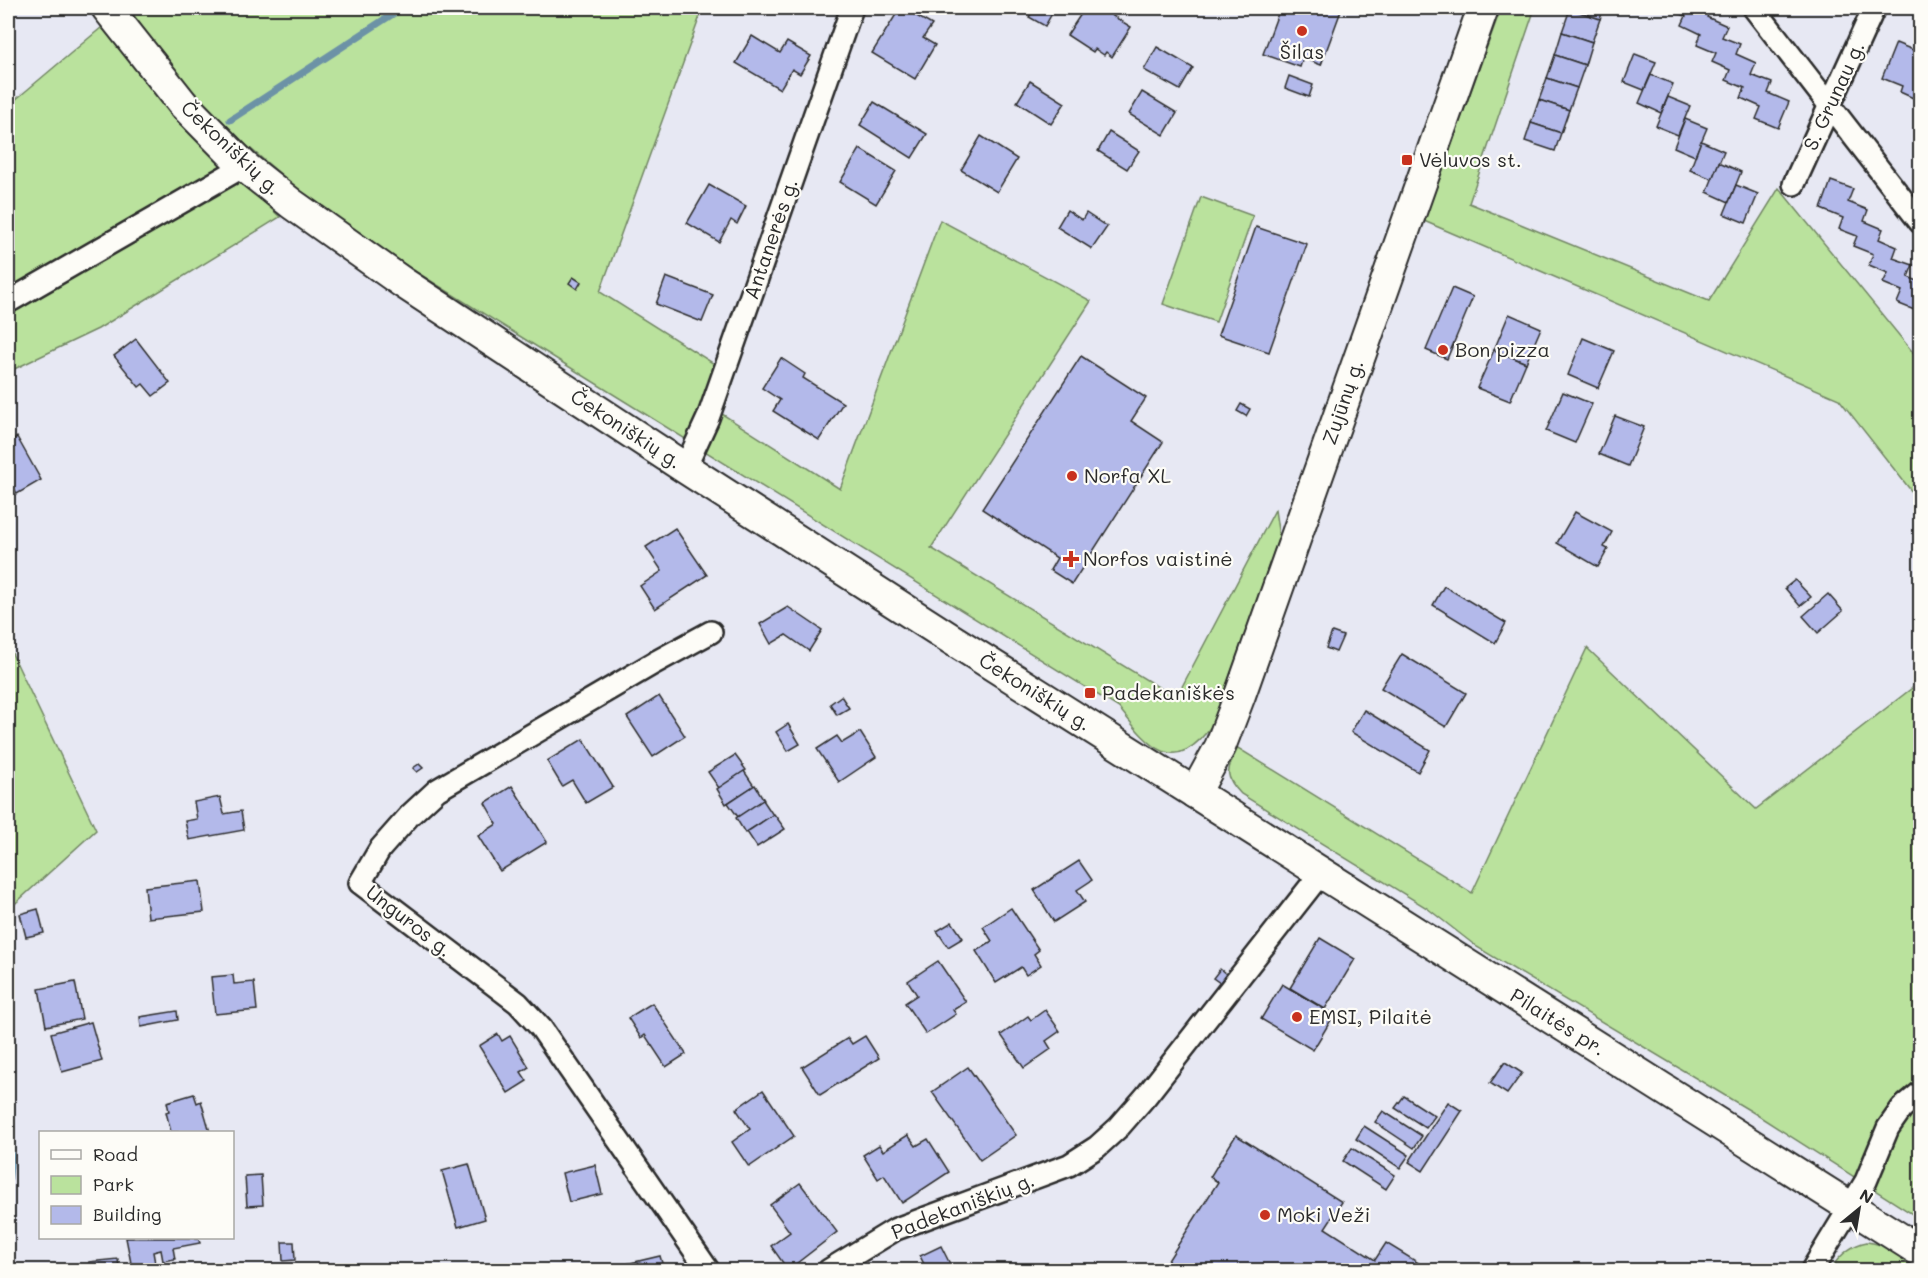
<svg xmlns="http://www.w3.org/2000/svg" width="1928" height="1278" font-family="Mali,sans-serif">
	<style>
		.green { fill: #bae29d; stroke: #728664; stroke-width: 1.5 }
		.water { fill: #97d6f8; stroke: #6c92a6; stroke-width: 1.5 }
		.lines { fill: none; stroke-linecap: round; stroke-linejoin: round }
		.stream { stroke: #6c92a6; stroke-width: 7 }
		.building { fill: #b3b9ea; stroke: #2b2b2b; stroke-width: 1.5 }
		.street-casing { stroke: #2b2b2b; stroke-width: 26 }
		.secondary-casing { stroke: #2b2b2b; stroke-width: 34 }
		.street { stroke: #fdfcf7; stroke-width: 21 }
		.secondary { stroke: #fdfcf7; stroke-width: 30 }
		.poi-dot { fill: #c8321e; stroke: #fdfcf7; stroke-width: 2 }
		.labels { text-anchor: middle; stroke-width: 4.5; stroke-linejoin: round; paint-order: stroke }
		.poi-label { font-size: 20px; fill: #2b2b2b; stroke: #fdfcf7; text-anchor: start }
		.street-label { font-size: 20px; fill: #2b2b2b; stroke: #fdfcf7 }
	</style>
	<rect width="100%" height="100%" fill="#e7e8f3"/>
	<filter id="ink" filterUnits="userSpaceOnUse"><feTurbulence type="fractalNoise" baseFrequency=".0167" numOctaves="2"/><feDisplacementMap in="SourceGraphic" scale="12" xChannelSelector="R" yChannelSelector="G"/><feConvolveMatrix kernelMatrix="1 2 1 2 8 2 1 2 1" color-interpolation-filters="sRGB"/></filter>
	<g filter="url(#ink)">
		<g class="green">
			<path d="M 128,8 L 703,8 L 600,292 L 735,377 L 722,414 L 840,489 L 940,220 L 1091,301 L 931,548 L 1176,698 L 1275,510 L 1279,537 L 1213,724 C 1174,778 1151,748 1119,708 L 418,273 L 357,232 L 303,193 L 219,122 L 189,90 Z"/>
			<polygon points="1501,8 1535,8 1469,203 1709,301 1779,188 1920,361 1920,502 1839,399 1424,221"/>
			<polygon points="102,27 176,120 280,217 98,329 8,372 8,106"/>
			<polygon points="1201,197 1253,216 1216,322 1163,304"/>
			<polygon points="8,645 96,830 8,910"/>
			<path d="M 1587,648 L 1756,809 L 1920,682 L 1920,1219 L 1754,1113 L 1477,947 L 1427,908 L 1241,794 C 1223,775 1227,770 1238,748 L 1472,893 Z"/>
			<path d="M 1867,1242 C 1888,1245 1904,1255 1920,1266 L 1920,1270 L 1830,1270 C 1839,1256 1850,1245 1867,1242 Z"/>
		</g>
		<polygon class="water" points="8,1137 14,1155 8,1209 10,1270 8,1270"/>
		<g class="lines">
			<polyline class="stream" points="230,120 402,8"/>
		</g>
		<g class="building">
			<polygon points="900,8 903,8 932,25 923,38 935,45 915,79 872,53"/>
			<polygon points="1026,8 1055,8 1045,26 1029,17 1033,11"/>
			<polygon points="1085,8 1100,8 1131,27 1112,57 1106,52 1104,55 1095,49 1093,52 1067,35"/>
			<polygon points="1280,8 1342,8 1321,65 1303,58 1300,67 1263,54"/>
			<polygon points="1571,8 1604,8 1600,19 1570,9"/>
			<polygon points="1666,8 1711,8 1707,17 1727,26 1722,37 1740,44 1736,54 1756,63 1751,75 1772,83 1768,93 1789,102 1778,128 1756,119 1761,107 1741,98 1745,88 1726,80 1730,70 1712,62 1716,53 1697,45 1701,34 1682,25 1686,16"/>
			<polygon points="1570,9 1600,19 1592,42 1562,32"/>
			<polygon points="1562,32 1592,42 1585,65 1555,55"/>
			<polygon points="752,36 780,53 787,42 811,56 800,74 792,69 780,89 736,63"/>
			<polygon points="1896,43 1913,50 1915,44 1920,47 1920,101 1900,92 1902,86 1882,78"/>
			<polygon points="1157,47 1193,68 1180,90 1144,70"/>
			<polygon points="1635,54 1656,62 1644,90 1624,82"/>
			<polygon points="1555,55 1585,65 1577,88 1547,78"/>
			<polygon points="1651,75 1673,84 1661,113 1639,103"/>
			<polygon points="1289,76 1313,85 1309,97 1285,88"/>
			<polygon points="1547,78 1577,88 1569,110 1539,100"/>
			<polygon points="1030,81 1065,103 1051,124 1017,102"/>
			<polygon points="1142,92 1177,113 1164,135 1129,114"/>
			<polygon points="1668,97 1690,106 1678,135 1656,126"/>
			<polygon points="1539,100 1569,110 1561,133 1531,123"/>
			<polygon points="874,102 927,134 912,158 860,125"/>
			<polygon points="1685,119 1707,128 1695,156 1674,147"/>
			<polygon points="1531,123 1561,133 1555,151 1525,141"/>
			<polygon points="1109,132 1139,151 1127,169 1098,151"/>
			<polygon points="981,136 1017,159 997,192 961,170"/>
			<polygon points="1701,141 1724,151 1712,179 1690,170"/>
			<polygon points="860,149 896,171 876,204 840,182"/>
			<polygon points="1719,162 1741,172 1729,202 1707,192"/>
			<polygon points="1831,181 1853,189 1848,202 1868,210 1864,221 1883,229 1879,239 1897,247 1893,258 1913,265 1908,277 1920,282 1919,312 1897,303 1902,291 1883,283 1888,273 1869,265 1873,254 1853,246 1857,236 1839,229 1843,218 1821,209"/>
			<polygon points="709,185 746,206 737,224 731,220 719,242 687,223"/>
			<polygon points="1736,185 1758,194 1746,223 1724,214"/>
			<polygon points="1067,210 1082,220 1086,213 1107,227 1092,249 1057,227"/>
			<polygon points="1256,227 1307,244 1269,352 1218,335"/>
			<polygon points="573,277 581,282 577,289 569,283"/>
			<polygon points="666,277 713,295 702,322 656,304"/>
			<polygon points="1452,288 1473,297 1447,359 1426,350"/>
			<polygon points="1509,314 1541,328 1526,363 1494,350"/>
			<polygon points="1583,338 1614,351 1598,388 1568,375"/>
			<polygon points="136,339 170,383 153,396 143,384 139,387 114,356"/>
			<polygon points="1494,350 1526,363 1510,401 1477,388"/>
			<polygon points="1081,356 1146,398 1131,421 1163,442 1072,584 1050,570 1057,558 982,509"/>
			<polygon points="781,358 805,374 803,378 843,403 819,440 773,411 780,400 762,388"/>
			<polygon points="1563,392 1592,404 1575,443 1546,431"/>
			<polygon points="1241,404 1250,409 1246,416 1237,411"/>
			<polygon points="1615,416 1644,427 1628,466 1599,454"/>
			<polygon points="17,437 41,480 17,494 13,486 8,489 8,442"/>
			<polygon points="1575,512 1612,532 1604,547 1608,549 1598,567 1557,543"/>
			<polygon points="675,528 707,575 655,609 640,586 662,571 646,547"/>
			<polygon points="1795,580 1811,597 1800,606 1785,588"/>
			<polygon points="1444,586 1506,623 1495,643 1433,605"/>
			<polygon points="1828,594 1843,611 1818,633 1803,616"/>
			<polygon points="788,607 822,630 809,651 786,635 771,644 760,624"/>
			<polygon points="1332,632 1343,636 1336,652 1326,648"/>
			<polygon points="1402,654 1466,693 1446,727 1381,688"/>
			<polygon points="659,696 685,736 653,757 627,717"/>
			<polygon points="841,696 849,708 837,715 830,704"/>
			<polygon points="1364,710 1430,750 1418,772 1351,732"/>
			<polygon points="788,724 800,744 788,751 776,732"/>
			<polygon points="860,732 876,757 839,782 817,749 837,736 842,743"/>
			<polygon points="583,739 613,787 586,803 572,780 562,786 547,761"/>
			<polygon points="735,755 746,770 719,788 708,772"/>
			<polygon points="419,764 423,768 417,772 413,768"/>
			<polygon points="744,771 754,786 726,804 717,789"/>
			<polygon points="755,785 764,800 738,817 728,803"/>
			<polygon points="512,786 547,842 500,871 478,836 497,824 485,803"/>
			<polygon points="220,797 224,814 241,811 244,830 189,840 185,821 197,819 194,802"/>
			<polygon points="763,800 773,815 745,833 736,818"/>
			<polygon points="774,814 785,829 757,847 747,832"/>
			<polygon points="1079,861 1092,880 1077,890 1085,902 1054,922 1034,890"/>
			<polygon points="200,881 204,912 148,918 145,887"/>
			<polygon points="1011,908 1039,950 1034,954 1041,965 1026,975 1021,967 996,983 976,951 992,941 983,927"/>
			<polygon points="38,909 44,933 26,937 20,914"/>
			<polygon points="952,922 963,938 948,947 937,931"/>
			<polygon points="1320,938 1355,959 1325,1009 1290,988"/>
			<polygon points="938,961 966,1002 953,1010 956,1014 926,1034 905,1003 917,995 908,981"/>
			<polygon points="1220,969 1226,974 1220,983 1213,978"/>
			<polygon points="233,975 234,984 254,982 257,1010 215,1014 211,977"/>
			<polygon points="75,982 82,1019 46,1026 39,989"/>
			<polygon points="1282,984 1334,1015 1313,1050 1261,1019"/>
			<polygon points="652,1003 686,1054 666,1067 645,1035 641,1038 628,1018"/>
			<polygon points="1045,1010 1060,1031 1046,1041 1051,1049 1024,1068 1001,1035 1028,1016 1031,1020"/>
			<polygon points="177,1011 178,1020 141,1027 140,1017"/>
			<polygon points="91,1022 102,1061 62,1072 51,1033"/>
			<polygon points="498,1034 502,1041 510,1036 529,1067 521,1072 527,1081 508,1093 479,1046"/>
			<polygon points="865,1036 879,1058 820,1095 802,1067 848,1038 852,1044"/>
			<polygon points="1505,1062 1522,1073 1507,1094 1490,1083"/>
			<polygon points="968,1067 1016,1135 980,1160 932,1092"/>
			<polygon points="763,1090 794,1136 749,1167 732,1142 750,1129 736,1109"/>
			<polygon points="194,1094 197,1103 201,1101 210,1132 171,1132 166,1112 169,1111 167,1102"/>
			<polygon points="1404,1096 1435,1116 1426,1128 1395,1108"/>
			<polygon points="1448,1102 1462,1111 1423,1171 1409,1162"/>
			<polygon points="1383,1111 1422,1136 1414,1148 1375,1122"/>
			<polygon points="1364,1126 1409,1155 1400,1168 1356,1139"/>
			<polygon points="908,1135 916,1146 928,1139 949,1172 902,1203 884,1175 878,1179 863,1155 879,1145 883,1151"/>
			<polygon points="1236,1135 1342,1202 1325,1228 1375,1260 1386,1243 1430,1270 1162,1270 1218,1182 1210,1177"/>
			<polygon points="1352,1148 1395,1175 1386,1189 1343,1161"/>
			<polygon points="469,1164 485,1219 458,1227 442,1171"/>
			<polygon points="595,1165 602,1194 569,1202 562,1173"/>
			<polygon points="261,1175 263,1205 247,1206 245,1176"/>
			<polygon points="800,1183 837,1232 788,1270 771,1246 790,1232 770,1205"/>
			<polygon points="126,1238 198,1238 200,1243 173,1248 175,1259 163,1261 161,1250 153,1252 155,1263 132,1268"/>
			<polygon points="282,1242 294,1242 295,1260 283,1261"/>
			<polygon points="941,1246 953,1270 927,1270 920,1256"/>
			<polygon points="660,1256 664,1270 601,1270"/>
			<polygon points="118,1259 119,1268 90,1270 89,1262"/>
		</g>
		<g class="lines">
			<g class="street-casing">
				<g id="street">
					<polyline points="1754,8 1920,222"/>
					<polyline points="1794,184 1874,8"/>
					<polyline points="8,302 244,166"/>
					<polyline points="685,468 708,418 852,8"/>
					<polyline points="708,1270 541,1028 518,1003 360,883 380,849 410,815 437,790 654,663 711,632"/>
					<polyline points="829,1270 896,1229 1069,1165 1097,1147 1119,1127 1146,1096 1321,873"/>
					<polyline points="1812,1270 1866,1181 1888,1128 1902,1108 1920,1093"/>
				</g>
			</g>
			<g class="secondary-casing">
				<g id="secondary">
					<polyline points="107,8 183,104 244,166 292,204 402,282 685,468 948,637 1920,1251"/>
					<polyline points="1195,793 1220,747 1240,695 1483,8"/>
				</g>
			</g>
			<use href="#street" class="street"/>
			<use href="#secondary" class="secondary"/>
		</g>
	</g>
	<g class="poi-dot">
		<circle cx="1302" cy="31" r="6"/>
		<rect x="1401" y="154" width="12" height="12" rx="3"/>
		<circle cx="1443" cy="350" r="6"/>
		<circle cx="1072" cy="476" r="6"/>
		<path d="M1068 550h6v6h6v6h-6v6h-6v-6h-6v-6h6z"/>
		<rect x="1084" y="687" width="12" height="12" rx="3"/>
		<circle cx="1297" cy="1017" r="6"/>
		<circle cx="1265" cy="1215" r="6"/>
	</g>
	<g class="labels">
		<g class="poi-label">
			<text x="1302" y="59" text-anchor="middle">Šilas</text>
			<text x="1419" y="167">Vėluvos st.</text>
			<text x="1455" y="357">Bon pizza</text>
			<text x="1084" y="483">Norfa XL</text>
			<text x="1083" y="566">Norfos vaistinė</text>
			<text x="1102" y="700">Padekaniškės</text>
			<text x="1309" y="1024">EMSI, Pilaitė</text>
			<text x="1277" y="1222">Moki Veži</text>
		</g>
		<g class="street-label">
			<text transform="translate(1834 96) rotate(-65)" y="7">S. Grunau g.</text>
			<text transform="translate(231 148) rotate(43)" y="7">Čekoniškių g.</text>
			<text transform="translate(771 239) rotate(-71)" y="7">Antanerės g.</text>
			<text transform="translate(1343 402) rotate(-71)" y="7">Zujūnų g.</text>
			<text transform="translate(626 429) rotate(33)" y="7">Čekoniškių g.</text>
			<text transform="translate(1035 692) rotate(32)" y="7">Čekoniškių g.</text>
			<text transform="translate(409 921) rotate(38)" y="7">Unguros g.</text>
			<text transform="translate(1558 1022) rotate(32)" y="7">Pilaitės pr.</text>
			<text transform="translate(963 1206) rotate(-21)" y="7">Padekaniškių g.</text>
		</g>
	</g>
	<rect width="1928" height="1278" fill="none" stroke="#fdfcf7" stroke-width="30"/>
	<rect x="15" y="15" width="1898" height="1248" fill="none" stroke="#2b2b2b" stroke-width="2" filter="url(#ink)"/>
	<rect x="39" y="1131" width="195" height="108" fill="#fdfcf7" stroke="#a9a8a5" stroke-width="1.5"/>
	<rect x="51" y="1150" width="30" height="9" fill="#fdfcf7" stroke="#a9a8a5" stroke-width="1.5"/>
	<text x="93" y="1161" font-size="18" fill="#2b2b2b">Road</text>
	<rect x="51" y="1176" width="30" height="18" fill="#bae29d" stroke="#a9a8a5" stroke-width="1.5"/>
	<text x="93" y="1191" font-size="18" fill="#2b2b2b">Park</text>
	<rect x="51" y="1206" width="30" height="18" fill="#b3b9ea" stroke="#a9a8a5" stroke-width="1.5"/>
	<text x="93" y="1221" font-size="18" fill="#2b2b2b">Building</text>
	<g transform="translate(1859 1209) rotate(30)" stroke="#fdfcf7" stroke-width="4.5" paint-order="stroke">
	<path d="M0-4.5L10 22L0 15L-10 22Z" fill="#2b2b2b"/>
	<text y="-9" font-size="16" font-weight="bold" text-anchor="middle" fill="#2b2b2b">N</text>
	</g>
</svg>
